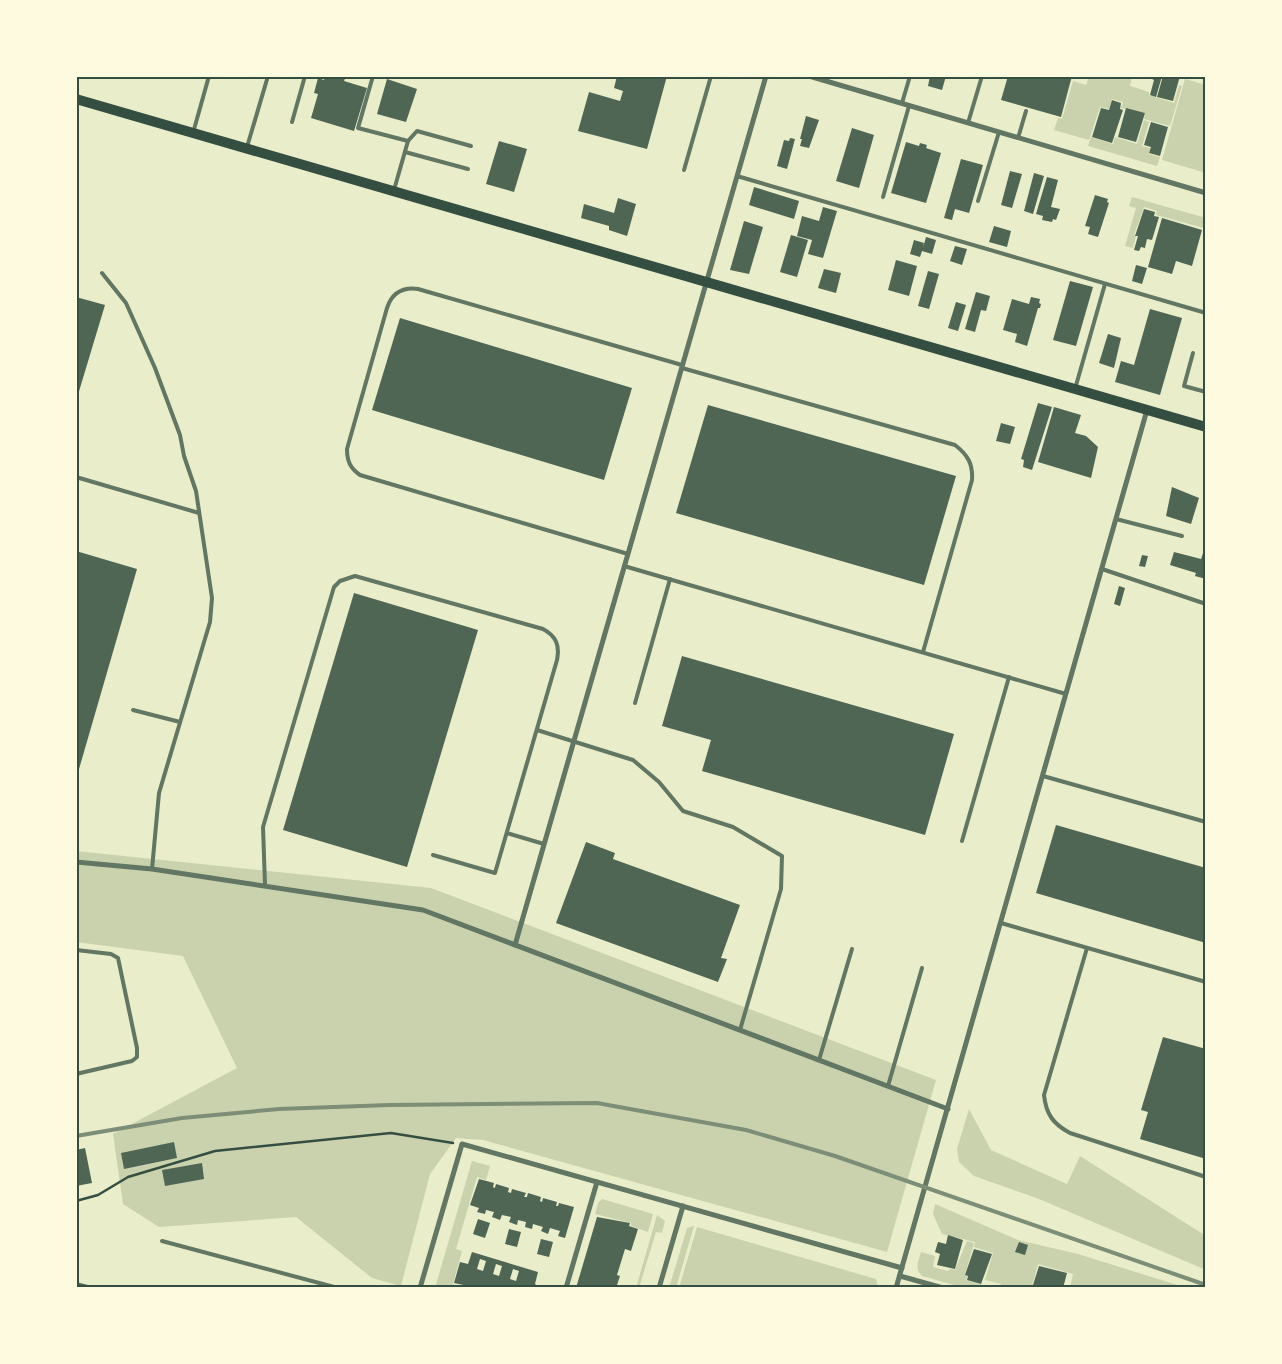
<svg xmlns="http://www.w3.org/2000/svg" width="1282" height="1364" font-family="Barlow,sans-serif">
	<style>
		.green { fill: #cad2ad }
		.building { fill: #4f6655; fill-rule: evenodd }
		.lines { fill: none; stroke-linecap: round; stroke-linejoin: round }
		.path { stroke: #344e41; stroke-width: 2.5 }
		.service { stroke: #617663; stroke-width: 4 }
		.minor { stroke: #617663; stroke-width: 5 }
		.secondary { stroke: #344e41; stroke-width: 10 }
		.rail { stroke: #7c8e77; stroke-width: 4 }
		.neatline { fill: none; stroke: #344e41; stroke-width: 2 }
	</style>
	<rect width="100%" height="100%" fill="#e9edc9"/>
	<g class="green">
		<polygon points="1089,76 1132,76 1130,86 1149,92 1149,95 1174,103 1179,85 1182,86 1170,126 1144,119 1145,113 1121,108 1123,102 1112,99 1109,109 1100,107 1089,140 1054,130 1058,118 1062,119 1073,81 1086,85"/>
		<polygon points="1185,79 1206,85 1206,173 1162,160"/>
		<polygon points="1144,120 1149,122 1142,146 1150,148 1149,154 1160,157 1157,166 1088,146 1091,137 1113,144 1115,137 1137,144"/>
		<polygon points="1132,197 1206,218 1204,228 1156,215 1157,211 1144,207 1134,235 1136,236 1133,248 1125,246 1136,208 1129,206"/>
		<polygon points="76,851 431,888 936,1080 887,1252 483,1140 456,1138 430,1174 401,1286 372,1278 296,1217 159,1227 123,1204 113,1134 237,1068 183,956 76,942"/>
		<polygon points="969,1109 991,1150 1067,1184 1080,1156 1206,1236 1206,1270 1039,1199 974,1176 959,1162 957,1149"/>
		<polygon points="472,1161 490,1166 486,1180 477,1177 456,1249 462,1251 453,1284 459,1286 458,1288 435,1288"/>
		<polygon points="602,1199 653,1214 648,1232 631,1226 631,1223 595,1214 598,1203"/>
		<polygon points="935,1204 1018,1240 1078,1254 1187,1288 1070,1288 1073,1274 1038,1264 1032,1286 1037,1288 1000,1288 1001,1284 985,1280 993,1253 974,1247 975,1242 942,1234 933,1214"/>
		<polygon points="657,1215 665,1221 662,1233 656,1232 639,1288 636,1288"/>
		<polygon points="694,1226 676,1288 669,1288 687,1228"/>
		<polygon points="697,1227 876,1279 878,1288 679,1288"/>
		<path d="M 967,1241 L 974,1243 L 965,1275 L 967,1276 L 966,1280 L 982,1285 L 981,1288 L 965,1288 L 922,1276 C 914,1268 919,1261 921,1252 L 935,1256 L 933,1267 L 948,1271 L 950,1269 L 955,1270 Z"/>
	</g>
	<g class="building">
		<polygon points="325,76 346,76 344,81 367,88 354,131 311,118 318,94 314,93 318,78 324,80"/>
		<polygon points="617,76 667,76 647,149 578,131 589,92 620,101 623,91 614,88"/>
		<polygon points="930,76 946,76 942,90 928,86"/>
		<polygon points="1008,76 1072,76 1061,117 1001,100"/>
		<polygon points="1153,76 1162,76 1156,97 1150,95 1154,80 1152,79"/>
		<polygon points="1163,76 1180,76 1173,101 1157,97"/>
		<polygon points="387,79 417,89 406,122 377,114"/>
		<polygon points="1112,100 1121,103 1120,109 1123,110 1112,143 1092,137 1101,108 1109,110"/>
		<polygon points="1126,108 1145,113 1136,142 1118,137"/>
		<polygon points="806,116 819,120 809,148 800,146 802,139 800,139"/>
		<polygon points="1151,122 1168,127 1160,156 1149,153 1151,147 1144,145"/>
		<polygon points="852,128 874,135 859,188 836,181"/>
		<polygon points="790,138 795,139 787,169 777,166 784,140 789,141"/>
		<polygon points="499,141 527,149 514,192 486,184"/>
		<polygon points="906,142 919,146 920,143 927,145 926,148 941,153 926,203 891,193"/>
		<polygon points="961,159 983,165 969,213 955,209 952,220 944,218"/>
		<polygon points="1010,171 1022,174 1012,208 1001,205"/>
		<polygon points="1034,173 1044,176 1033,214 1024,211"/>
		<polygon points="1047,177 1058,180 1051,207 1060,209 1056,220 1053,219 1052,222 1042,220 1043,216 1036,214"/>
		<polygon points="754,187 799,201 794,219 749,205"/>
		<polygon points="1095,195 1108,199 1107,202 1109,203 1098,237 1088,234 1090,227 1085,226"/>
		<polygon points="618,198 636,204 627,236 609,230 609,226 581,218 584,204 614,213"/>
		<polygon points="823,207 837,211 823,258 808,254 812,240 797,236 802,216 819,221"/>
		<polygon points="1144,209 1155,212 1154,216 1159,217 1152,240 1147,239 1145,248 1141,247 1139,251 1134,250 1138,236 1135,236"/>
		<polygon points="1162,218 1202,230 1192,266 1176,261 1172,274 1148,267"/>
		<polygon points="744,221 763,227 749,274 730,270"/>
		<polygon points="994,226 1011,231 1007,247 989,242"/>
		<polygon points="791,235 808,240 797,277 780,272"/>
		<polygon points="926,237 936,240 932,254 922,251 920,257 910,254 914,240 924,243 923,248"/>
		<polygon points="955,246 967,249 962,265 950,261"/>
		<polygon points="896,260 917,266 909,296 888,290"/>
		<polygon points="1136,265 1147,268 1142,284 1132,281"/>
		<polygon points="824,269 841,273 836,293 818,288"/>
		<polygon points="928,271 939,274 929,309 918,306"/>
		<polygon points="1070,281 1093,287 1076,346 1053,340"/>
		<polygon points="976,292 990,296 986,311 981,310 975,332 965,329"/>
		<polygon points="76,297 105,305 77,398 76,398"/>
		<polygon points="1031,297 1040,299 1039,303 1041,304 1040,308 1038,308 1027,346 1015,342 1017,334 1003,330 1012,299 1029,304"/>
		<polygon points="956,302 966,305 958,331 948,328"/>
		<polygon points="1150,309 1182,318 1160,395 1115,382 1121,361 1134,365"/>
		<polygon points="400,318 632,388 604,480 372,410"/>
		<polygon points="1108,334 1121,338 1114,368 1099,363"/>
		<polygon points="1038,403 1052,407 1032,470 1023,467 1024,460 1021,459"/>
		<polygon points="708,405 956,476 924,585 676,513"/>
		<polygon points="1054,407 1081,415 1075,433 1086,436 1098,447 1091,478 1038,462"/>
		<polygon points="1001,423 1015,427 1010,444 996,441"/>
		<polygon points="1172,487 1199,498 1191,524 1166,516"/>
		<polygon points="1206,544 1206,579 1195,576 1196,573 1170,565 1174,552 1201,559"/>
		<polygon points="76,551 137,569 77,776 76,776"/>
		<polygon points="1142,555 1148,556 1145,567 1139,566"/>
		<polygon points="1119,586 1125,588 1120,606 1114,604"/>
		<polygon points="354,593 478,630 407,867 283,830"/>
		<polygon points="682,656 954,734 925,835 702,771 711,740 662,726"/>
		<polygon points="1056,825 1206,868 1206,943 1036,893"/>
		<polygon points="586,842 615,853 613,859 740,905 721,958 727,959 718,982 556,923"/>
		<polygon points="1163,1037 1206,1049 1206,1159 1140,1139 1148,1112 1141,1110"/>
		<polygon points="174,1142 177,1158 124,1169 121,1153"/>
		<polygon points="85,1148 92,1183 76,1186 76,1150"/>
		<polygon points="202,1163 204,1179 165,1186 162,1170"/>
		<polygon points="479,1179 494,1183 493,1187 495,1188 496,1184 509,1188 508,1192 511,1193 512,1189 526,1193 524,1197 527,1197 528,1193 541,1197 540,1201 542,1202 543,1198 557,1202 556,1206 558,1206 559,1203 574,1207 565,1238 558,1236 560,1231 550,1228 548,1234 541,1231 543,1227 533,1224 532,1229 525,1227 526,1222 518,1220 517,1225 509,1222 511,1217 502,1215 500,1220 492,1217 494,1212 486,1210 485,1214 477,1212 479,1208 470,1205"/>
		<polygon points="597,1217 630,1223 629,1226 638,1229 631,1251 625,1249 617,1275 620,1276 616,1288 576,1288"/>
		<polygon points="478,1219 490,1223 485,1238 473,1234"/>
		<polygon points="509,1229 521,1232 517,1247 505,1244"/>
		<polygon points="948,1235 963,1240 955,1269 937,1265 940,1254 935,1252 938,1242 946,1244"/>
		<polygon points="541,1239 553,1242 549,1257 537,1254"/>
		<polygon points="1019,1242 1028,1245 1025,1255 1015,1252"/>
		<polygon points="974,1249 992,1254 981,1284 967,1280 968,1276 965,1275"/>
		<path d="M 472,1252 L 538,1272 L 535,1284 L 540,1288 L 478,1288 L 454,1283 L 460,1262 L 468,1264 ZM 480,1259 L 486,1261 L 483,1271 L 477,1269 ZM 496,1264 L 502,1266 L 499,1276 L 493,1274 ZM 513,1269 L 519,1271 L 516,1281 L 510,1279 Z"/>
		<polygon points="1039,1266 1067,1273 1063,1288 1033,1285"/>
		<polygon points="76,1282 96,1287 96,1288 76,1288"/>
	</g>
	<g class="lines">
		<polyline class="path" points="76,1201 98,1195 128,1177 215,1151 391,1133 453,1143"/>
		<g class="service">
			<polyline points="373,76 358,128 408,141 394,190"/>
			<polyline points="1199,76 1206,78"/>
			<polyline points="902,103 910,76"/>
			<polyline points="292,122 305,76"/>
			<polyline points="968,123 982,76"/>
			<polyline points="193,133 209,76"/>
			<polyline points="1018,138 1026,111"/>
			<polyline points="408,141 417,131 471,146"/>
			<polyline points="247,147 268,76"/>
			<polyline points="405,152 468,169"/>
			<polyline points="684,170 711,76"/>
			<polyline points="737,176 1206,313"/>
			<polyline points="883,197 909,106"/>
			<polyline points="978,201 999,132"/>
			<polyline points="102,273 126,303 155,368 180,435 184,456 196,491 212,598 210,622 159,793 152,869"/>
			<polyline points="1193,353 1184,386 1206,392"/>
			<path d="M 682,368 L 955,445 C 968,455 973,464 972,480 L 923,652"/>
			<polyline points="1075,389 1105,284"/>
			<polyline points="76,477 199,513"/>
			<polyline points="1116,519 1182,536"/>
			<path d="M 628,554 L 360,475 C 350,468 347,461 347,449 L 387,308 C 392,293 403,287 418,289 L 682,365"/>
			<polyline points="624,566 1066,694"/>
			<polyline points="1102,569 1206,604"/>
			<polyline points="635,703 670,579"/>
			<polyline points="133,710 180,722"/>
			<polyline points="537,730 633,760 659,782 683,811 733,827 782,856 781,889 740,1030"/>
			<polyline points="1043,776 1206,822"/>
			<polyline points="507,833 544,844"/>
			<polyline points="962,841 1009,677"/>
			<path d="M 265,885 L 263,827 L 334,587 L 340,581 L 355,576 L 543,629 C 556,636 560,645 557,660 L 495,873 L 433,855"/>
			<polyline points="1001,923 1206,982"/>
			<path d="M 1087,948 L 1044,1095 C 1046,1114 1053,1124 1070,1133 L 1206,1177"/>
			<polyline points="76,950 111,954 118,958 137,1048 137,1057 132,1061 76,1074"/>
			<polyline points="819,1060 852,949"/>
			<polyline points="888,1086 922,968"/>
			<polyline points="162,1241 338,1288"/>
		</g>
		<g class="minor">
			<polyline points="809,76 1206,193"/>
			<polyline points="76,862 152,869 423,910 948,1109"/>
			<polyline points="515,945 766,76"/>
			<polyline points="900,1276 943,1288"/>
			<polyline points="420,1288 462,1144 902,1268"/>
			<polyline points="566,1288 597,1182"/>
			<polyline points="659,1288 683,1206"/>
			<polyline points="896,1288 1147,410"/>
		</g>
		<polyline class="secondary" points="76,99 1206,427"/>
		<polyline class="rail" points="76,1136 182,1118 279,1109 389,1105 597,1103 746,1130 835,1156 1206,1285"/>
	</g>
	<rect width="1282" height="1364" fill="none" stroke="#fefae0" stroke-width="155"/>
	<rect x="78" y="78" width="1126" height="1208" class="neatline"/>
</svg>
